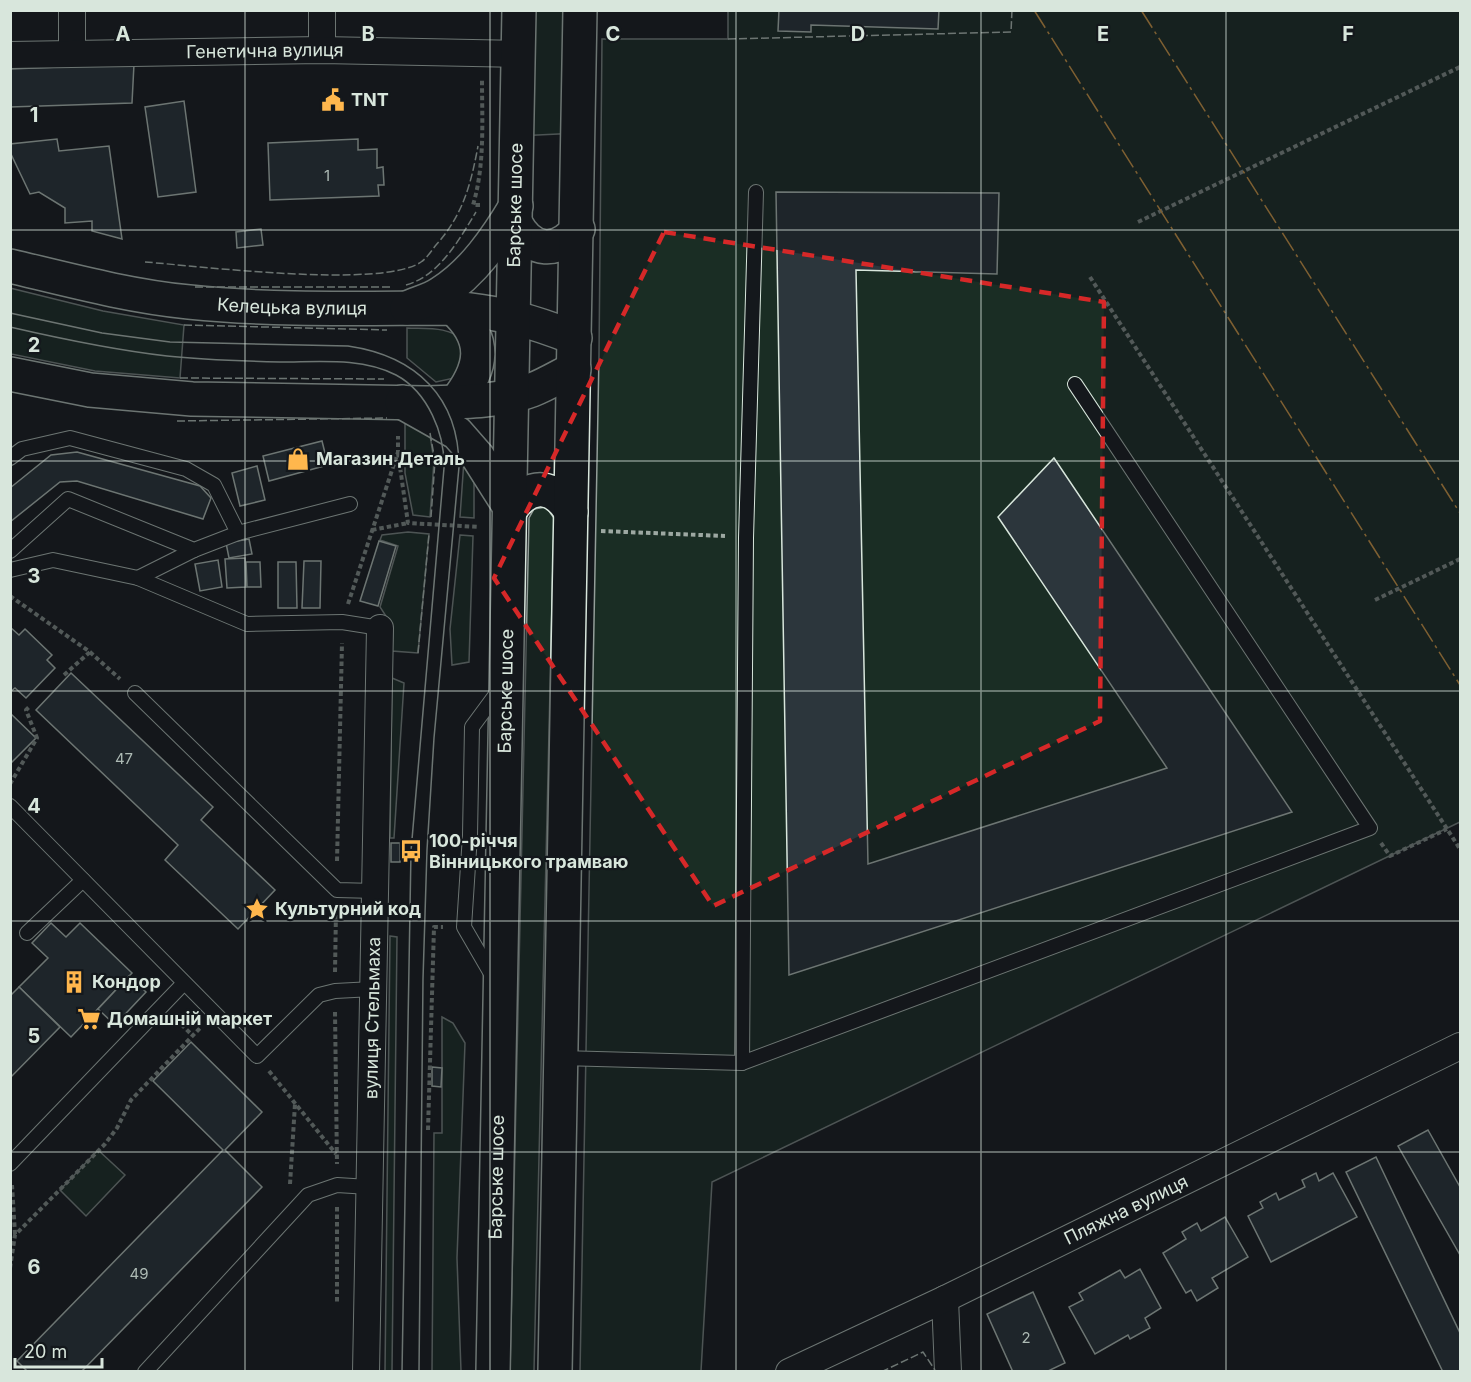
<svg xmlns="http://www.w3.org/2000/svg" width="1471" height="1382" font-family="Inter,sans-serif">
	<style>
		.green { fill: #1a2d24; stroke: #939e99; stroke-width: 1.5 }
		.building { fill: #2c363c; stroke: #d8e6dc; stroke-width: 1.5 }
		.lines { fill: none; stroke-linecap: round; stroke-linejoin: round }
		.service-casing { stroke: #d8e6dc; stroke-width: 16 }
		.minor-casing { stroke: #d8e6dc; stroke-width: 28 }
		.secondary-casing { stroke: #d8e6dc; stroke-width: 36 }
		.trunk-casing { stroke: #d8e6dc; stroke-width: 36 }
		.path { stroke: #9da8a2; stroke-width: 4; stroke-dasharray: 4.5 3; stroke-linecap: butt }
		.service { stroke: #14181c; stroke-width: 14 }
		.minor { stroke: #14181c; stroke-width: 26 }
		.secondary { stroke: #14181c; stroke-width: 33 }
		.trunk { stroke: #14181c; stroke-width: 33 }
		.tram { stroke: #d8e6dc; stroke-width: 1.5 }
		.fence { stroke: #d8e6dc; stroke-width: 1.5; stroke-dasharray: 8 3; stroke-linecap: butt }
		.power { stroke: #ffb74d; stroke-width: 1.5; stroke-dasharray: 21 4.5 3 4.5; stroke-linecap: butt }
		.marked { fill: none; stroke: #d62828; stroke-width: 4.5; stroke-dasharray: 12 8; stroke-linejoin: round }
		.grid { fill: none; stroke: #d8e6dc; stroke-width: 1.5; stroke-opacity: 0.55 }
		.labels { text-anchor: middle; stroke-width: 4.5; stroke-linejoin: round; paint-order: stroke }
		.number-label { font-size: 15px; fill: #adbab4 }
		.street-label { font-size: 18px; fill: #d8e6dc; stroke: #14181c }
		.poi-label { font-size: 18px; font-weight: bold; fill: #d8e6dc; stroke: #14181c; text-anchor: start }
		.grid-label { font-size: 20px; text-anchor: middle; font-weight: bold; fill: #d8e6dc; stroke: #14181c; stroke-width: 4.5; stroke-linejoin: round; paint-order: stroke }
	</style>
	<rect width="100%" height="100%" fill="#14181c"/>
	<g class="green">
		<polygon points="728,10 1460,11 1460,822 712,1182 701,1371 580,1372 599,355 602,39 728,39"/>
		<polygon points="519,11 580,11 579,133 517,136"/>
		<polygon points="10,288 103,311 184,325 180,378 95,371 11,354"/>
		<path d="M 407,328 C 426,329 450,326 463,341 L 459,377 L 436,382 L 407,358 Z"/>
		<polygon points="405,423 430,435 434,461 430,517 413,515 405,473"/>
		<polygon points="464,460 474,482 474,518 460,517"/>
		<polygon points="546,507 554,518 534,1371 510,1372 529,518 534,509"/>
		<polygon points="408,532 429,534 418,653 392,651 393,627 380,607 398,546 380,540 382,535"/>
		<polygon points="460,535 473,536 469,662 452,665 450,629"/>
		<polygon points="392,678 404,683 394,838 390,838"/>
		<polygon points="390,936 397,937 392,1371 385,1372"/>
		<polygon points="442,1017 453,1023 465,1043 457,1258 461,1371 432,1371 434,1133 442,1133"/>
		<polygon points="98,1150 125,1175 86,1216 60,1190"/>
	</g>
	<g class="building">
		<polygon points="779,10 939,10 938,29 811,25 811,32 778,31"/>
		<polygon points="134,64 132,103 10,107 10,69"/>
		<polygon points="184,101 196,192 158,197 145,107"/>
		<polygon points="57,139 59,151 109,146 122,239 92,231 92,221 65,223 65,208 39,192 30,194 10,152 10,144"/>
		<polygon points="358,139 358,150 377,149 377,168 383,167 384,185 378,185 379,196 270,200 268,143"/>
		<polygon points="776,192 999,193 997,274 856,270 868,864 1167,768 998,517 1054,458 1292,812 789,975"/>
		<polygon points="261,229 263,245 237,248 236,232"/>
		<polygon points="322,441 328,465 269,481 263,456"/>
		<polygon points="77,452 200,486 211,498 203,519 77,481 60,482 10,522 10,488 51,455"/>
		<polygon points="257,466 265,500 240,506 232,473"/>
		<polygon points="249,539 252,554 229,558 226,543"/>
		<polygon points="379,541 396,546 378,606 360,601"/>
		<polygon points="245,558 246,587 227,588 225,559"/>
		<polygon points="218,560 222,587 200,591 195,564"/>
		<polygon points="304,561 321,561 320,608 302,608"/>
		<polygon points="246,562 260,562 261,587 247,587"/>
		<polygon points="278,562 296,562 297,608 278,608"/>
		<polygon points="10,627 19,635 25,629 52,655 47,660 55,668 26,698 15,688 10,692"/>
		<polygon points="71,673 213,807 201,820 275,890 238,929 165,860 178,845 36,710"/>
		<polygon points="10,713 36,738 10,764"/>
		<rect x="391" y="843" width="9" height="19"/>
		<polygon points="51,923 66,937 80,923 132,973 71,1037 19,987 48,958 32,943"/>
		<polygon points="129,976 146,992 115,1025 98,1009"/>
		<polygon points="19,987 60,1027 10,1078 10,996"/>
		<polygon points="191,1042 262,1112 225,1150 262,1187 81,1372 28,1372 17,1361 223,1150 153,1081"/>
		<polygon points="432,1067 442,1068 441,1087 432,1086"/>
		<polygon points="1428,1130 1460,1187 1460,1255 1398,1146"/>
		<polygon points="1376,1157 1460,1333 1460,1372 1443,1372 1346,1172"/>
		<polygon points="1316,1173 1319,1181 1333,1173 1357,1217 1271,1262 1248,1216 1263,1208 1260,1202 1276,1193 1279,1200 1305,1187 1302,1180"/>
		<polygon points="1225,1217 1248,1257 1212,1278 1218,1288 1197,1301 1191,1290 1186,1293 1163,1253 1186,1239 1182,1232 1197,1223 1201,1231"/>
		<polygon points="1140,1269 1161,1308 1145,1318 1150,1328 1130,1339 1128,1335 1095,1354 1069,1307 1083,1300 1079,1293 1120,1270 1125,1278"/>
		<polygon points="1033,1292 1065,1363 1046,1372 1013,1372 987,1314"/>
	</g>
	<g class="lines">
		<g class="service-casing">
			<g id="service">
				<polyline points="756,192 746,538 742,1063 1370,828 1075,384"/>
				<polyline points="10,458 22,449 70,438 186,469 214,485 238,533 194,550 68,499 10,551"/>
				<polyline points="238,533 350,504"/>
				<polyline points="10,570 53,560 138,578 247,624 342,622 380,628"/>
				<polyline points="138,578 194,550"/>
				<polyline points="135,693 337,890 375,891"/>
				<polyline points="10,806 257,1056 319,995 335,991 373,989"/>
				<polyline points="27,933 83,880"/>
				<polyline points="493,977 464,927 470,835 472,727 500,689"/>
				<polyline points="561,1058 742,1063"/>
				<polyline points="10,1164 184,983"/>
				<polyline points="145,1372 308,1195 337,1185 369,1187"/>
			</g>
		</g>
		<g class="minor-casing">
			<g id="minor">
				<polyline points="322,10 322,50"/>
				<polyline points="72,53 72,10"/>
				<path id="s1" d="M 10,55 L 322,50 L 519,54"/>
				<polyline points="945,1299 948,1372"/>
				<path id="s2" d="M 366,1372 L 380,628"/>
				<path id="s3" d="M 789,1372 L 945,1299 L 1460,1046"/>
			</g>
		</g>
		<g class="secondary-casing">
			<g id="secondary">
				<path id="s4" d="M 10,266 C 69,280 128,296 189,302 C 276,311 365,308 453,308 C 502,313 529,320 575,338"/>
				<path d="M 453,308 C 488,339 483,368 456,402"/>
				<path d="M 10,374 L 90,390 L 192,399 L 425,403 C 459,402 500,402 532,390 C 547,384 560,376 574,369"/>
			</g>
		</g>
		<g class="trunk-casing">
			<g id="trunk">
				<path d="M 516,224 C 532,253 557,254 578,229"/>
				<path d="M 407,308 C 418,303 431,300 441,293 C 473,273 497,238 516,206"/>
				<polyline points="402,402 457,433 478,457 511,509"/>
				<path d="M 511,509 C 529,482 555,484 571,512"/>
				<path id="s5" d="M 493,1372 L 519,10"/>
				<polyline points="555,1372 580,10"/>
			</g>
		</g>
		<g class="path">
			<path d="M 480,205 L 473,205 C 485,165 482,121 482,80"/>
			<polyline points="1138,222 1460,67"/>
			<polyline points="1090,277 1460,849"/>
			<polyline points="398,453 408,523 479,527"/>
			<polyline points="372,530 408,523"/>
			<polyline points="601,531 725,536"/>
			<polyline points="10,596 90,652 120,679"/>
			<polyline points="1375,600 1460,559"/>
			<polyline points="348,604 398,452 398,436"/>
			<polyline points="64,675 90,652"/>
			<polyline points="10,784 37,738 26,710 30,706"/>
			<polyline points="1381,843 1390,856 1447,829"/>
			<polyline points="337,861 342,643"/>
			<polyline points="335,972 336,910"/>
			<polyline points="335,1012 337,1164"/>
			<polyline points="176,1019 192,1035"/>
			<polyline points="269,1071 336,1154"/>
			<polyline points="428,1130 434,927 443,927"/>
			<polyline points="290,1184 295,1104"/>
			<polyline points="12,1185 15,1234"/>
			<polyline points="337,1207 337,1302"/>
			<polyline points="10,1268 15,1235 105,1144 117,1128 131,1100 201,1027"/>
		</g>
		<use href="#service" class="service"/>
		<use href="#minor" class="minor"/>
		<use href="#secondary" class="secondary"/>
		<use href="#trunk" class="trunk"/>
		<g class="tram">
			<path d="M 10,313 L 102,333 L 170,342 L 348,346 C 416,356 459,397 459,467 L 434,738 L 427,850 L 423,979 L 419,1372"/>
			<path d="M 10,327 C 62,339 114,350 167,356 C 204,360 242,361 280,362 C 318,362 361,357 396,375 C 428,392 445,434 444,468 L 411,851 L 402,1372"/>
		</g>
		<g class="fence">
			<polyline points="728,39 1011,32 1012,10"/>
			<path d="M 145,262 C 199,266 382,289 421,262 C 427,258 432,250 436,245 C 463,215 471,184 478,146"/>
			<path d="M 406,285 C 439,276 459,240 476,212"/>
			<polyline points="195,287 393,287"/>
			<polyline points="184,325 387,330"/>
			<polyline points="180,378 384,379"/>
			<polyline points="177,421 387,418"/>
			<polyline points="430,433 435,461 431,517"/>
			<polyline points="418,653 429,534"/>
			<polyline points="881,1372 923,1352 935,1370"/>
		</g>
		<g class="power">
			<polyline points="1034,10 1460,685"/>
			<polyline points="1141,10 1460,513"/>
		</g>
	</g>
	<path d="M0 0H1471V1382H0ZM 664,232 L 1104,302 L 1100,721 L 713,906 L 494,578 Z" fill="#14181c" fill-opacity=".55" fill-rule="evenodd"/>
	<path class="marked" d="M 664,232 L 1104,302 L 1100,721 L 713,906 L 494,578 Z"/>
	<path class="grid" d="M 245,10 L 245,1372M 490,10 L 490,1372M 736,10 L 736,1372M 981,10 L 981,1372M 1226,10 L 1226,1372M 10,230 L 1460,230M 10,461 L 1460,461M 10,691 L 1460,691M 10,921 L 1460,921M 10,1152 L 1460,1152"/>
	<defs>
		<g id="civic-bare" transform="scale(1.8)"><path d="M-.6-6.5H3V-4.5H.6V-3L4-1V1h2V6H-6V1h2V-1L-.6-3ZM-1.2 2.5V6h2.4V2.5Z" fill="#ffb74d" stroke="#14181c" stroke-width="2.5" paint-order="stroke"/></g>
		<g id="shop-bare" transform="scale(1.8)"><path d="M-5-2.5h2.3a2.7 3.5 0 0 1 5.4 0H5L5.5 6h-11ZM-1.5-2.5h3a1.5 2.3 0 0 0-3 0Z" fill="#ffb74d" stroke="#14181c" stroke-width="2.5" paint-order="stroke"/></g>
		<g id="bus-bare" transform="scale(1.8)"><path d="M-5-6H5V4H4V6H2V4H-2V6H-4V4H-5ZM-3.5-4V0h7V-4ZM-3.5 1.2v1.5H-2V1.2ZM2 1.2v1.5H3.5V1.2Z" fill="#ffb74d" stroke="#14181c" stroke-width="2.5" paint-order="stroke"/></g>
		<g id="sight-bare" transform="scale(1.8)"><path d="M0-6L1.8-2.2L6-1.7L2.9 1.2L3.7 5.4L0 3.3L-3.7 5.4L-2.9 1.2L-6-1.7L-1.8-2.2Z" fill="#ffb74d" stroke="#14181c" stroke-width="2.5" paint-order="stroke"/></g>
		<g id="building-bare" transform="scale(1.8)"><path d="M-4-6H4V6H1V3H-1V6H-4ZM-2.5-4.3h1.7v1.8h-1.7ZM.8-4.3h1.7v1.8H.8ZM-2.5-1h1.7V.8h-1.7ZM.8-1h1.7V.8H.8Z" fill="#ffb74d" stroke="#14181c" stroke-width="2.5" paint-order="stroke"/></g>
		<g id="supermarket-bare" transform="scale(1.8)"><path d="M-6-5.5h2.5l.6 2H6L4.5 2H-2.5L-4.4-4H-6ZM-1.5 3.2a1.3 1.3 0 1 0 .1 0ZM3 3.2a1.3 1.3 0 1 0 .1 0Z" fill="#ffb74d" stroke="#14181c" stroke-width="2.5" paint-order="stroke"/></g>
	</defs>
	<g fill-rule="evenodd">
		<use href="#civic-bare" x="333" y="100"/>
		<use href="#shop-bare" x="298" y="459"/>
		<use href="#bus-bare" x="411" y="851"/>
		<use href="#sight-bare" x="257" y="909"/>
		<use href="#building-bare" x="74" y="982"/>
		<use href="#supermarket-bare" x="89" y="1019"/>
	</g>
	<g class="labels">
		<g class="number-label">
			<text x="327" y="181">1</text>
			<text x="124" y="764">47</text>
			<text x="139" y="1279">49</text>
			<text x="1026" y="1343">2</text>
		</g>
		<g class="street-label">
			<text dy="6" stroke="none"><textPath href="#s1" startOffset="255">Генетична вулиця</textPath></text>
			<text dy="6" stroke="none"><textPath href="#s5" startOffset="1167">Барське шосе</textPath></text>
			<text dy="6" stroke="none"><textPath href="#s4" startOffset="286">Келецька вулиця</textPath></text>
			<text dy="6" stroke="none"><textPath href="#s5" startOffset="681">Барське шосе</textPath></text>
			<text dy="6" stroke="none"><textPath href="#s2" startOffset="354">вулиця Стельмаха</textPath></text>
			<text dy="6" stroke="none"><textPath href="#s5" startOffset="195">Барське шосе</textPath></text>
			<text dy="6" stroke="none"><textPath href="#s3" startOffset="374">Пляжна вулиця</textPath></text>
		</g>
		<g class="poi-label">
			<text x="351" y="106">TNT</text>
			<text x="316" y="465">Магазин Деталь</text>
			<text x="429" y="847">100-річчя<tspan x="429" dy="21">Вінницького трамваю</tspan></text>
			<text x="275" y="915">Культурний код</text>
			<text x="92" y="988">Кондор</text>
			<text x="107" y="1025">Домашній маркет</text>
		</g>
	</g>
	<g class="grid-label">
		<text x="123" y="41">A</text>
		<text x="368" y="41">B</text>
		<text x="613" y="41">C</text>
		<text x="858" y="41">D</text>
		<text x="1103" y="41">E</text>
		<text x="1348" y="41">F</text>
		<text x="34" y="122">1</text>
		<text x="34" y="352">2</text>
		<text x="34" y="583">3</text>
		<text x="34" y="813">4</text>
		<text x="34" y="1043">5</text>
		<text x="34" y="1274">6</text>
	</g>
	<rect width="1471" height="1382" fill="none" stroke="#d8e6dc" stroke-width="24"/>
	<path d="M15 1358v9h87v-9" fill="none" stroke="#d8e6dc" stroke-width="3"/>
	<text x="24" y="1358" font-size="18" fill="#d8e6dc" stroke="#14181c" stroke-width="4.5" paint-order="stroke">20 m</text>
</svg>
